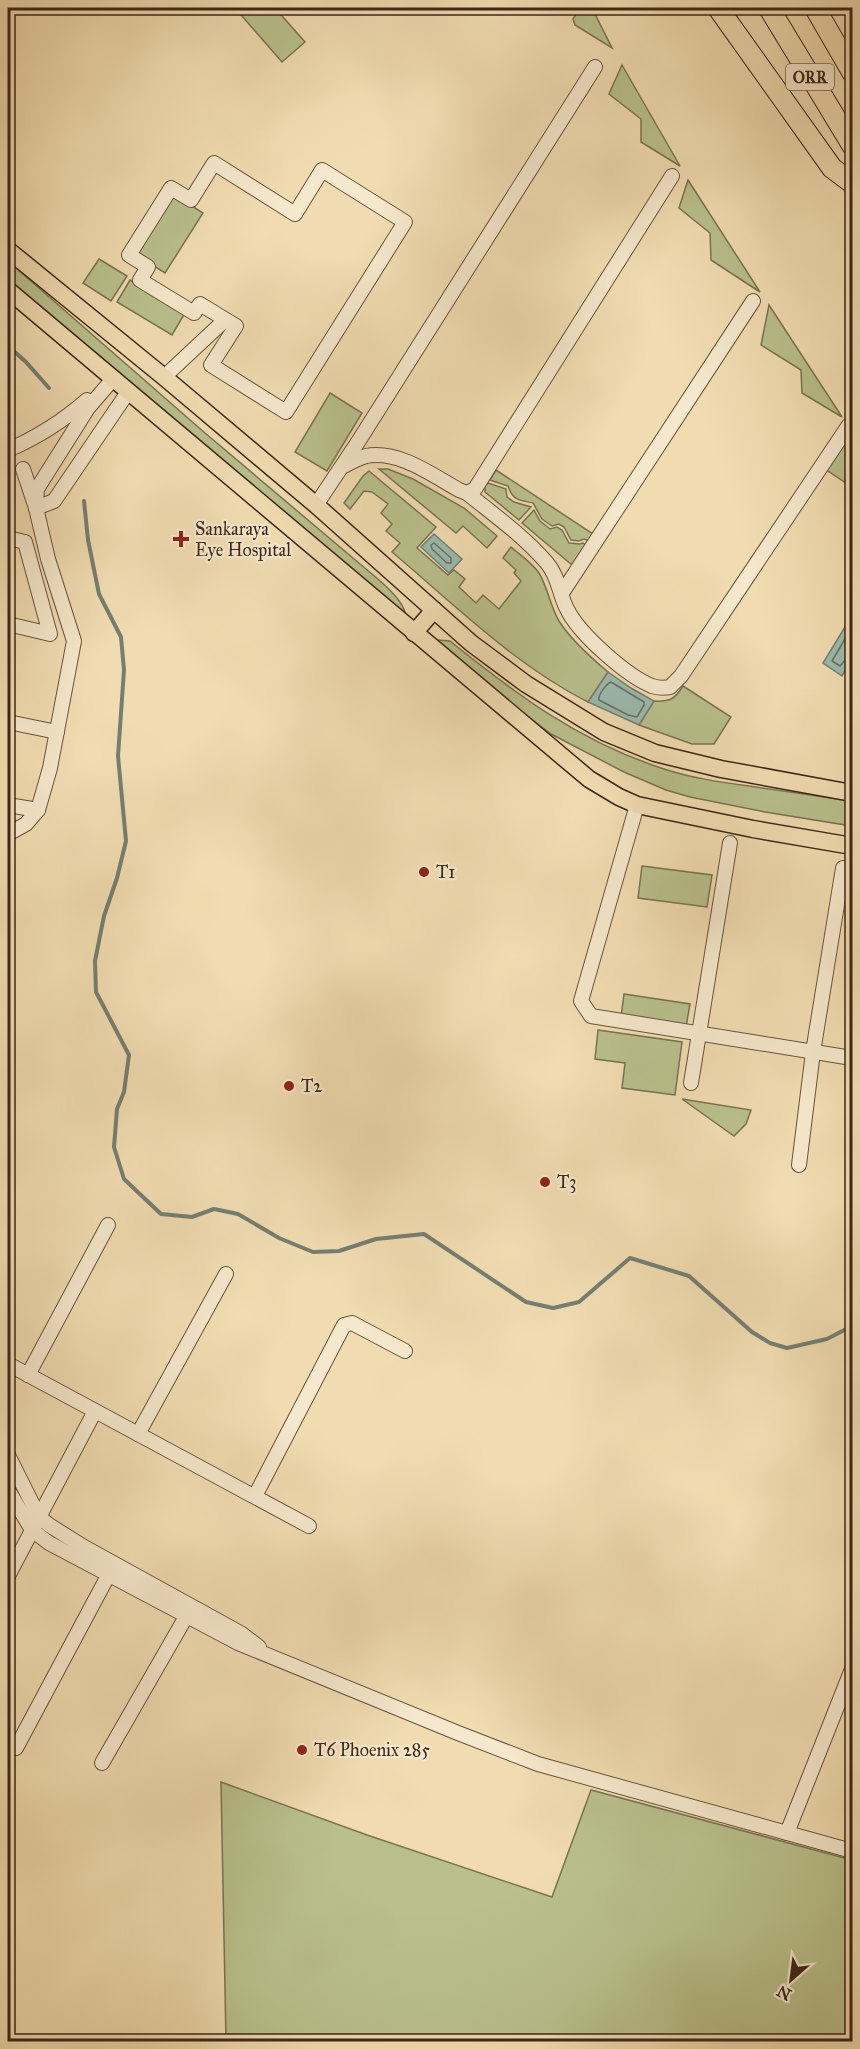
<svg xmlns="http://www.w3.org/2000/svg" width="860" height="2049" font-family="'IM FELL Great Primer',serif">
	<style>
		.green { fill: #b9c08c; stroke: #7a7352; stroke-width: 1.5 }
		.water { fill: #9bbbaf; stroke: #757f73; stroke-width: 1.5 }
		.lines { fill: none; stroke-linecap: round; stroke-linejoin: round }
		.shore { stroke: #6c7064; stroke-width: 1.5 }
		.stream { stroke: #757f73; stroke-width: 4 }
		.minor-casing { stroke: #69543e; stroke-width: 16 }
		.major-casing { stroke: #3c2618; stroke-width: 19 }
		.highway-casing { stroke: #3c2618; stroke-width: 22 }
		.minor { stroke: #f6e8cc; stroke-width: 14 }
		.major { stroke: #f1dcb1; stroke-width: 16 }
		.highway { stroke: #f1dcb1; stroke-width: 20 }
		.poi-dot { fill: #8f2418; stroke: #f6e8cc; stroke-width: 2 }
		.labels { text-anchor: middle; stroke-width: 4.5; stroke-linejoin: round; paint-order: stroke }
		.shield { fill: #f6e8cc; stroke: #74604e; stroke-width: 1.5 }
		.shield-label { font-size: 16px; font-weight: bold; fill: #3c2618 }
		.poi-label { font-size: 18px; fill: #3c2618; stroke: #f6e8cc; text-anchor: start }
	</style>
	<rect width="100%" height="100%" fill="#f1dcb1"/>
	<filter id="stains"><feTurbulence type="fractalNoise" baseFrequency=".00333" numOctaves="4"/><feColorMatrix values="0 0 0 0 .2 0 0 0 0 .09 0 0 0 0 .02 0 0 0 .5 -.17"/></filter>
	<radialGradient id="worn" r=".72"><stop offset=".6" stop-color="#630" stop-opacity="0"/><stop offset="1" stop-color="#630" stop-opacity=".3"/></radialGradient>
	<g class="green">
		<polygon points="235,8 275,8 305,42 282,62"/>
		<polygon points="580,8 592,8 612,48 575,25 573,19"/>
		<polygon points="622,65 680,166 641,142 641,119 609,94"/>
		<polygon points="688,180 760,292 711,260 710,233 679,208"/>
		<polygon points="173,194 203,213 165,273 135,254"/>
		<polygon points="99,259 127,276 111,301 83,283"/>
		<path d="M 8,261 L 205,433 L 360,564 C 374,576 400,595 405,612 L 402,616 L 8,280 Z"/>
		<polygon points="130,280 185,313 172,335 117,302"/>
		<polygon points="769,305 842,417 802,393 801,370 761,345"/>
		<polygon points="330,393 362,413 327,471 295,452"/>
		<polygon points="843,441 852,448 852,487 825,469"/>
		<polygon points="379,469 388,469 413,479 464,508 497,536 487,548 463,526 456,533"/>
		<path d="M 496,470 L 593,534 L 589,541 L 584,539 L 579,541 L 571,540 L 564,527 L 559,524 L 552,526 L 542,519 L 533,503 C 520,500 513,501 508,486 L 490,480 Z"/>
		<path d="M 369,471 L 436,527 L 417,548 L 448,575 L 454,570 L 465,579 L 459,587 L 476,603 L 483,595 L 499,609 L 521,581 L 514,573 L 516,570 L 503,558 L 511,547 C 520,555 532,563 539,573 C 548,588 550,606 559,621 C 571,640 590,657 608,672 L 588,702 C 515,665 455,605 392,552 L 400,543 L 386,531 L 392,524 L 381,513 L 388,504 L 372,492 L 364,491 L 350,509 L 344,503 L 363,476 Z"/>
		<polygon points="488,483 506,489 507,497 514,502 531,507 519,520 485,492 485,486"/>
		<polygon points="534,510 540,521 550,529 557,527 562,530 569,543 580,544 583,543 587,546 572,565 522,523"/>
		<path d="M 438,640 L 450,641 C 517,695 580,742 664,769 C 691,778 720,782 749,786 C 783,791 818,796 852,801 L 852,826 L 765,812 L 690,797 L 666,790 L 624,772 L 551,734 L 432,644 Z"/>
		<path d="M 683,686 L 731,717 L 714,744 L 692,744 L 639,725 L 654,701 C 670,702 675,699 683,686 Z"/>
		<polygon points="642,866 712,875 707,907 638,898"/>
		<polygon points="624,994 690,1004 686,1027 621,1017"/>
		<polygon points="598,1030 682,1042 675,1095 622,1088 625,1063 595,1059"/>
		<polygon points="682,1099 751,1110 746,1124 734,1136"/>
		<polygon points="221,1782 367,1835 552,1897 591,1790 852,1860 852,2041 226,2041"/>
	</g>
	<g class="water">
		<polygon points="434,534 462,559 449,573 421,547"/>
		<polygon points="851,617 852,659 842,676 823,663"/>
		<polygon points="608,672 631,688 654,701 639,725 588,702"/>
	</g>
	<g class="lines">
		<g class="shore">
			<polygon points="434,543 451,558 451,563 447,563 432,549 431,545"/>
			<polyline points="852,627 832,661 840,666 846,659 852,657"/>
			<path d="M 611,682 L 644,702 L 644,705 L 637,717 L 628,715 L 599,700 C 598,695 606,684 611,682 Z"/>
		</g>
		<g class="stream">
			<polyline points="8,346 26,362 49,388"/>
			<polyline points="84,501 88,540 99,594 121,637 124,670 118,756 126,841 117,878 104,916 95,961 96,992 129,1055 124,1092 117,1109 114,1147 124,1179 161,1214 192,1217 214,1209 238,1214 279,1238 313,1252 339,1251 376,1239 424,1234 526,1302 553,1308 579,1302 630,1258 689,1276 752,1332 770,1343 787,1348 827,1339 852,1326"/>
		</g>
		<g class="minor-casing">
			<g id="minor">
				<polygon points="214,163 295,214 322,170 405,222 286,412 211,365 236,326 200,304 194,313 140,280 148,267 129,255 171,188 191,200"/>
				<polyline points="164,377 225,320"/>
				<path d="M 8,450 C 38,437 62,422 87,400"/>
				<path d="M 344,466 C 351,462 359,458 366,456 C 399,450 432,475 459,490 L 467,493 L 475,489 L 672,176"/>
				<path d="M 467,493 C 494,515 524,536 547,563 C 559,577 559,594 567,609 C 579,634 627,676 652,686 C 658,688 664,688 670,687 L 681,676 L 849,425"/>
				<polyline points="36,503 37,489 42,481 88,408 113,379"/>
				<polyline points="316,505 358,442 595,67"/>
				<polyline points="36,508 54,501 128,392"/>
				<polyline points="8,538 25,542 50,634 8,624"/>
				<polyline points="562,593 753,301"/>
				<polyline points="8,722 57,732"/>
				<polyline points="8,805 38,810"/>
				<polyline points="637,805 581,1001 591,1016 852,1058"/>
				<polyline points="8,834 26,824 38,810 50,768 74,641 48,559 36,508 23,469"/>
				<polyline points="691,1083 730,843"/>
				<polyline points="799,1165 813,1052 843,868"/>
				<polyline points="8,1364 309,1526"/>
				<polyline points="28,1375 108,1225"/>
				<polyline points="138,1434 226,1274"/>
				<polyline points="8,1455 39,1517 49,1525 84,1547 242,1634 259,1647"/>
				<polyline points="8,1490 32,1530 49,1543 238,1643 458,1733 538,1764 852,1851"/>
				<polyline points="255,1496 344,1325 352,1323 405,1351"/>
				<polyline points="8,1576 95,1411"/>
				<polyline points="16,1748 109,1574"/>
				<polyline points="102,1763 191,1608"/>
				<polyline points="787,1833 852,1669"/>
			</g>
		</g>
		<g class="major-casing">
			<g id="major">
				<polyline points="8,250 164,377 316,505 471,643 526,684 604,732 655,753 721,769 852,793"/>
				<polyline points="8,290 589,779 619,797 637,805 753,829 852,846"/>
				<polyline points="414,633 434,610"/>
			</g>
		</g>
		<g class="highway-casing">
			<g id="highway">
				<polyline points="718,8 832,168 852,183"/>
				<polyline points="769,8 852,145"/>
				<polyline points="815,8 852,72"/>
			</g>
		</g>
		<use href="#minor" class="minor"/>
		<use href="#major" class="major"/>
		<use href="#highway" class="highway"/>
	</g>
	<g class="poi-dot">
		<path d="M178 530h6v6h6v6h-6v6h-6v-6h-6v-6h6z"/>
		<circle cx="424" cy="872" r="6"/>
		<circle cx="289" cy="1086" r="6"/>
		<circle cx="545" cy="1182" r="6"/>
		<circle cx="302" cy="1750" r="6"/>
	</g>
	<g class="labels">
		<rect class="shield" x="786" y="64" width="48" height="26" rx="4.5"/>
		<g class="shield-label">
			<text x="810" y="83">ORR</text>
		</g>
		<g class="poi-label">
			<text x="195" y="535">Sankaraya<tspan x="195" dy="21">Eye Hospital</tspan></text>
			<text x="436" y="878">T1</text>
			<text x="301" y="1092">T2</text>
			<text x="557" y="1188">T3</text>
			<text x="314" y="1756">T6 Phoenix 285</text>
		</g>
	</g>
	<rect width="860" height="2049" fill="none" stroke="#f1dcb1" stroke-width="30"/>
	<rect x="9" y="9" width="842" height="2031" fill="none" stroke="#3c2618" stroke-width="3"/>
	<rect x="15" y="15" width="830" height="2019" fill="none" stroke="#3c2618" stroke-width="1.5"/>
	<g transform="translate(791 1980) rotate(208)" stroke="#f6e8cc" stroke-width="4.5" paint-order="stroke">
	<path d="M0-4.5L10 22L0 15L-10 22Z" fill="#3c2618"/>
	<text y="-9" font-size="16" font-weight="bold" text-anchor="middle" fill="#3c2618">N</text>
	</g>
	<rect width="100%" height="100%" filter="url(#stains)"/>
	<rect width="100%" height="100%" fill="url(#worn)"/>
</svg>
